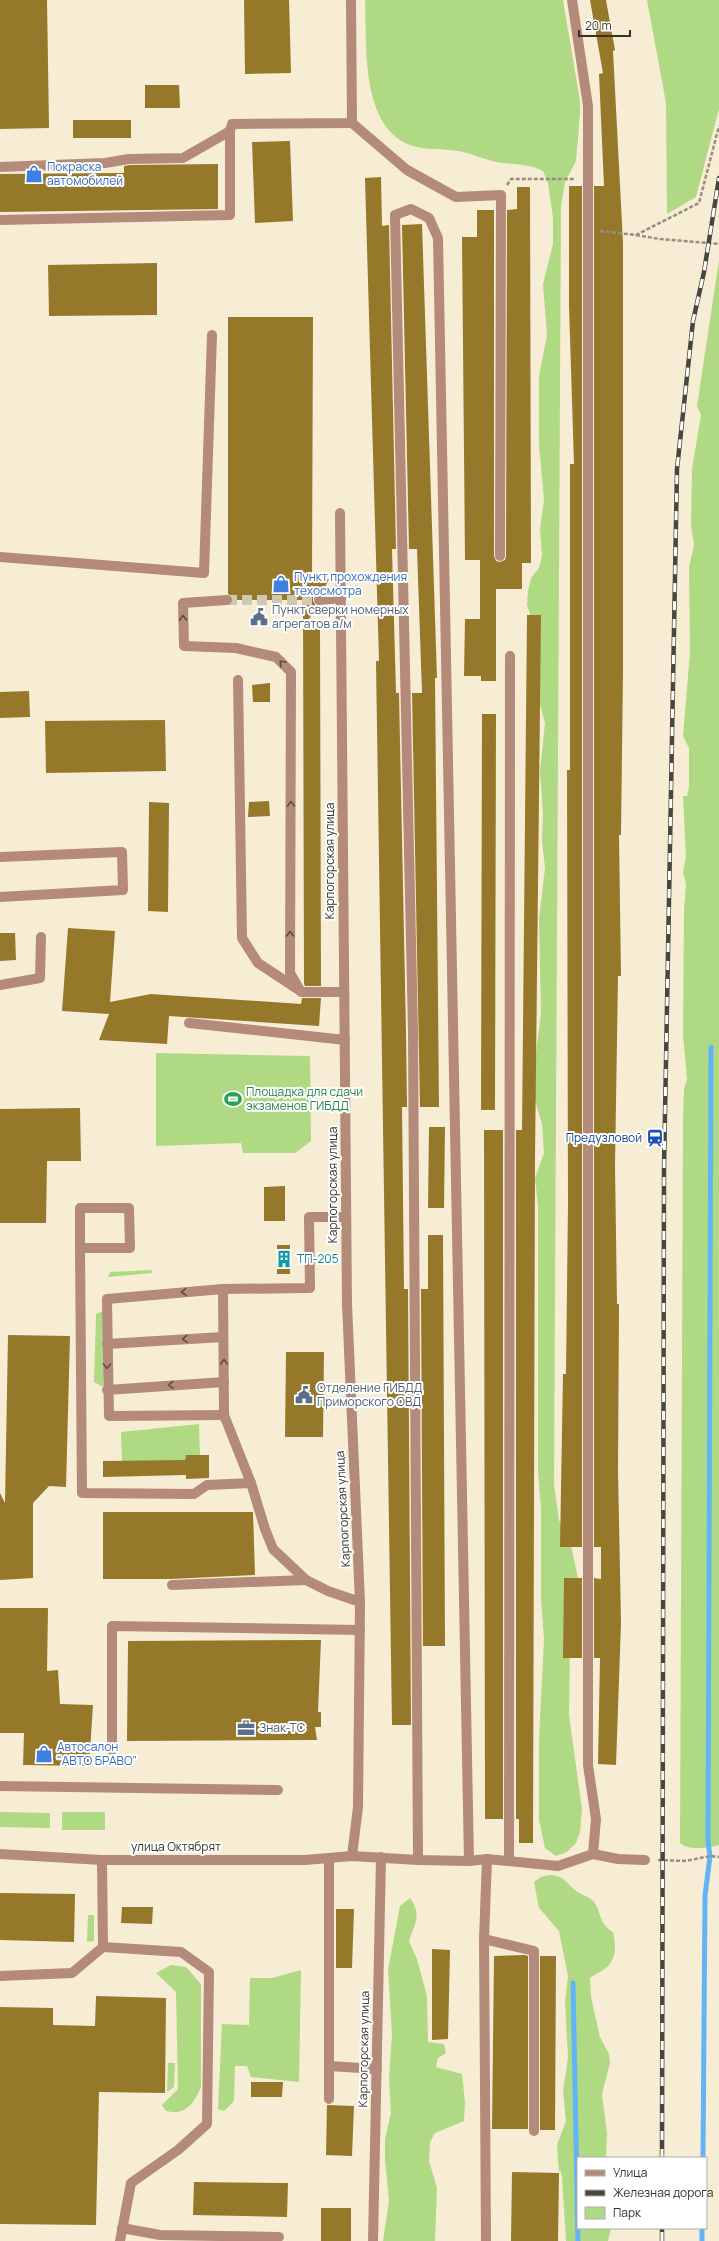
<svg xmlns="http://www.w3.org/2000/svg" width="719" height="2241" font-family="Manrope,sans-serif">
	<style>
		.green { fill: #afda83 }
		.lines { fill: none; stroke-linecap: round; stroke-linejoin: round }
		.stream { stroke: #63b4f7; stroke-width: 5 }
		.building { fill: #96782b }
		.minor-tunnel { stroke: #d1c8b3; stroke-width: 10; stroke-dasharray: 10 5; stroke-linecap: butt }
		.path { stroke: #968f7f; stroke-width: 2.5; stroke-dasharray: 4 2; stroke-linecap: butt }
		.minor { stroke: #b48a7a; stroke-width: 10 }
		.rail-casing { stroke: #4a463b; stroke-width: 4.5 }
		.rail { stroke: #fff; stroke-width: 3; stroke-dasharray: 9; stroke-linecap: butt }
		.oneway { stroke: #5c4d42 }
		.labels { text-anchor: middle; stroke-width: 4; stroke-linejoin: round; paint-order: stroke }
		.shop-label { font-size: 12px; fill: #366cbe; stroke: #fff; text-anchor: start }
		.service-label { font-size: 12px; fill: #4e5e75; stroke: #fff; text-anchor: start }
		.street-label { font-size: 12px; fill: #37332a; stroke: #fff }
		.leisure-label { font-size: 12px; fill: #27864d; stroke: #fff; text-anchor: start }
		.transit-label { font-size: 12px; fill: #164399; stroke: #fff; text-anchor: end }
		.culture-label { font-size: 12px; fill: #0d838f; stroke: #fff; text-anchor: start }
	</style>
	<rect width="100%" height="100%" fill="#f7edd5"/>
	<g class="green">
		<path d="M 365,0 L 563,0 L 580,101 L 580,113 L 576,161 L 565,182 L 561,205 L 554,1484 L 559,1520 L 570,1541 L 578,1578 L 570,1642 L 569,1715 L 582,1809 L 580,1832 L 576,1843 L 567,1852 L 556,1856 L 545,1848 L 539,1820 L 539,1739 L 544,1639 L 541,1599 L 541,1510 L 538,1470 L 538,1206 L 535,1178 L 544,1153 L 542,1124 L 534,1097 L 534,1070 L 541,1013 L 539,919 L 545,868 L 542,841 L 543,814 L 540,771 L 545,723 L 538,697 L 531,617 L 527,605 L 528,591 L 531,578 L 539,568 L 542,555 L 540,529 L 544,500 L 539,445 L 539,376 L 547,335 L 543,284 L 553,244 L 553,218 L 548,183 L 543,171 C 528,163 512,165 496,162 C 483,159 471,153 458,151 C 442,148 425,151 410,145 C 360,126 367,44 365,0 Z"/>
		<polygon points="647,0 719,0 719,109 696,197 667,214 666,103"/>
		<path d="M 719,260 L 719,1845 C 708,1848 689,1851 680,1843 L 683,1119 L 684,1089 L 687,1079 L 683,1035 L 684,910 L 686,884 L 683,872 L 686,856 L 683,796 L 687,796 L 689,787 L 689,748 L 683,736 L 690,652 L 689,567 L 694,545 L 691,525 L 692,469 L 701,415 L 697,406 Z"/>
		<polygon points="156,1053 310,1056 311,1141 295,1153 243,1153 241,1143 156,1146"/>
		<polygon points="152,1270 152,1273 108,1277 110,1272"/>
		<polygon points="103,1311 103,1387 94,1382 96,1314"/>
		<polygon points="199,1424 200,1455 186,1455 185,1461 122,1461 121,1432"/>
		<polygon points="0,1812 50,1813 50,1828 0,1827"/>
		<rect x="62" y="1812" width="43" height="18"/>
		<path d="M 550,1875 C 567,1876 565,1884 578,1892 C 583,1896 589,1896 594,1902 C 602,1913 598,1923 613,1932 C 616,1944 617,1959 606,1968 C 601,1972 595,1974 590,1978 L 591,1997 L 600,2037 L 609,2054 L 610,2063 L 602,2094 L 607,2133 L 606,2158 L 578,2158 L 578,2228 L 611,2228 L 608,2241 L 566,2241 L 562,2177 L 560,2169 L 559,2173 L 557,2145 L 566,2121 L 563,2091 L 568,2058 L 565,2002 L 568,1976 L 559,1931 L 539,1908 L 534,1882 L 541,1877 Z"/>
		<path d="M 410,1898 C 422,1915 415,1923 409,1941 L 417,1959 L 427,1996 L 428,2042 L 444,2044 L 446,2053 L 438,2058 L 436,2067 L 462,2074 L 465,2103 L 464,2121 L 435,2133 L 430,2142 L 429,2161 L 437,2188 L 435,2241 L 383,2241 L 389,2201 L 385,2160 L 385,2139 L 391,2113 L 389,2078 L 392,2034 L 388,1970 L 400,1906 Z"/>
		<polygon points="88,1915 94,1915 94,1941 87,1942"/>
		<path d="M 171,1965 L 186,1967 L 201,1984 L 201,2087 C 194,2104 185,2116 166,2111 L 162,2105 L 178,2089 L 176,1992 L 156,1973 Z"/>
		<polygon points="301,1970 299,2082 251,2077 247,2066 235,2066 234,2101 224,2111 218,2109 222,2024 249,2025 250,1978 272,1978"/>
		<polygon points="168,2063 175,2063 174,2087 167,2092"/>
	</g>
	<g class="lines">
		<g class="stream">
			<polyline points="573,1983 578,2241"/>
			<polyline points="703,2158 705,1896 710,1856 708,1842 711,1047"/>
			<polyline points="702,2241 702,2228"/>
		</g>
	</g>
	<g class="building">
		<polygon points="0,0 47,0 49,128 0,129"/>
		<polygon points="244,0 289,0 291,73 245,74"/>
		<polygon points="590,0 606,0 615,50 613,51 623,243 623,672 621,835 619,835 621,976 618,976 615,1166 617,1304 619,1304 618,1471 621,1623 616,1765 598,1764 600,1658 594,1658 594,1578 601,1579 601,1547 594,1547 594,186 604,186 599,74 603,73"/>
		<polygon points="145,85 179,85 180,108 145,108"/>
		<rect x="73" y="120" width="58" height="18"/>
		<polygon points="290,141 293,221 255,223 252,142"/>
		<polygon points="218,164 218,209 0,212 0,174 124,173 124,166 130,165"/>
		<polygon points="381,177 382,226 389,225 396,549 392,549 396,693 399,693 406,1032 407,1107 402,1107 404,1289 408,1289 411,1725 392,1725 376,661 379,661 365,178"/>
		<polygon points="569,186 582,186 582,1547 560,1547 563,1374 566,1374 568,1203 567,770 570,770 570,464 574,464 569,305"/>
		<polygon points="517,187 530,187 531,563 522,563 522,589 496,589 496,681 481,681 481,676 464,676 465,619 480,619 480,560 465,560 462,237 477,237 477,210 494,210 494,556 496,561 500,562 505,560 506,556 507,210 517,209"/>
		<polygon points="422,224 437,678 435,678 439,1107 420,1107 412,693 422,693 417,549 409,549 402,225"/>
		<polygon points="157,263 157,315 49,316 48,265"/>
		<polygon points="228,317 313,317 312,578 329,579 322,593 313,597 313,601 316,606 306,625 320,625 321,986 305,986 304,984 303,600 233,600 232,596 228,594"/>
		<polygon points="527,615 541,615 535,1157 533,1843 519,1843 519,1819 516,1819 516,1130 522,1130"/>
		<polygon points="270,683 270,702 253,702 252,685"/>
		<polygon points="29,691 30,717 0,718 0,692"/>
		<polygon points="482,714 496,714 495,1110 481,1110"/>
		<polygon points="165,720 166,771 46,773 45,721"/>
		<polygon points="269,801 270,816 248,817 249,802"/>
		<polygon points="149,802 169,803 168,912 148,911"/>
		<polygon points="68,928 115,931 110,1002 151,994 301,1004 302,998 321,998 319,1026 169,1016 167,1044 99,1040 109,1014 62,1011"/>
		<polygon points="0,933 15,933 16,960 0,961"/>
		<polygon points="80,1108 81,1161 47,1161 46,1223 0,1223 0,1109"/>
		<polygon points="429,1127 445,1127 444,1208 428,1208"/>
		<polygon points="484,1130 503,1130 503,1819 485,1819"/>
		<polygon points="285,1186 285,1221 264,1221 264,1187"/>
		<polygon points="428,1235 443,1235 445,1646 423,1646 421,1289 428,1289"/>
		<rect x="277" y="1245" width="13" height="29"/>
		<polygon points="8,1335 70,1336 66,1487 49,1486 33,1503 33,1578 0,1580 0,1493 5,1503"/>
		<polygon points="286,1352 324,1352 323,1437 285,1437"/>
		<polygon points="186,1455 209,1455 209,1478 186,1479 186,1475 103,1477 103,1461 185,1460"/>
		<polygon points="103,1512 253,1512 255,1575 170,1579 103,1579"/>
		<polygon points="564,1578 582,1578 582,1658 563,1658"/>
		<polygon points="0,1608 48,1608 47,1671 58,1670 60,1704 93,1705 89,1766 23,1765 24,1733 0,1733"/>
		<polygon points="321,1640 318,1712 321,1712 321,1727 315,1727 317,1740 127,1741 128,1641"/>
		<polygon points="0,1893 75,1894 74,1942 0,1940"/>
		<polygon points="122,1907 153,1907 152,1924 121,1923"/>
		<polygon points="336,1909 354,1909 352,1968 336,1968"/>
		<polygon points="432,1949 450,1950 448,2039 432,2040"/>
		<polygon points="525,1955 528,1956 528,2129 492,2129 494,1956"/>
		<polygon points="540,1956 556,1956 555,2130 540,2130"/>
		<polygon points="96,1996 166,1998 165,2093 99,2092 96,2225 0,2224 0,2007 53,2008 53,2025 95,2026"/>
		<polygon points="251,2082 283,2082 282,2097 251,2097"/>
		<polygon points="327,2105 354,2106 352,2156 326,2155"/>
		<polygon points="512,2172 559,2173 558,2241 511,2241"/>
		<polygon points="194,2182 288,2183 287,2217 193,2215"/>
		<rect x="321" y="2208" width="30" height="33"/>
	</g>
	<g class="lines">
		<polyline class="minor-tunnel" points="227,600 319,600"/>
		<g class="path">
			<polyline points="507,185 511,179 575,179"/>
			<polyline points="600,231 636,235 699,203 719,126"/>
			<polyline points="636,235 660,239 719,244"/>
			<polyline points="658,1860 686,1861 710,1856 719,1857"/>
		</g>
		<g class="minor">
			<polyline points="572,0 588,106 588,1765 596,1819 593,1854"/>
			<polyline points="352,123 407,170 456,197 501,195 500,556"/>
			<polyline points="0,167 105,163 129,159 183,158 230,131"/>
			<polyline points="0,220 230,215 230,131 232,124 352,123 351,0"/>
			<polyline points="340,513 347,1304 360,1602 358,1807 352,1856"/>
			<polyline points="0,557 204,573 212,335"/>
			<polyline points="227,600 183,603 184,646 236,648 276,657 291,672 290,973 301,992 344,992"/>
			<polyline points="319,600 341,598"/>
			<polyline points="238,680 242,938 258,963 299,990"/>
			<polyline points="0,857 122,852 123,890 0,897"/>
			<polyline points="0,985 40,978 41,937"/>
			<polyline points="189,1023 345,1040"/>
			<polyline points="80,1248 130,1248 129,1208 80,1208 80,1248 82,1493 194,1494 207,1485 251,1483"/>
			<polyline points="223,1289 224,1415 251,1483 265,1529 273,1549 306,1580 328,1591 360,1602"/>
			<polyline points="107,1344 223,1337"/>
			<polyline points="107,1390 224,1382"/>
			<polyline points="224,1415 109,1416 107,1299 223,1289 310,1288 309,1217 346,1217"/>
			<polyline points="172,1585 306,1580"/>
			<polyline points="112,1750 112,1626 360,1630"/>
			<polyline points="0,1786 278,1790"/>
			<polyline points="0,1854 102,1860 305,1860 352,1856 418,1860 469,1861 487,1859 558,1866 593,1854 618,1859 645,1860"/>
			<polyline points="329,1858 329,2099"/>
			<polyline points="418,1860 413,1032 395,215 411,209 429,218 438,238 469,1861"/>
			<polyline points="509,1860 510,656"/>
			<polyline points="484,1939 534,1951 534,2131"/>
			<polyline points="103,1947 181,1952 209,1972 207,2124 178,2150 131,2183 120,2241"/>
			<polyline points="0,1976 72,1973 103,1947 102,1860"/>
			<polyline points="329,2066 377,2069"/>
			<polyline points="122,2228 160,2235 279,2237"/>
			<polyline points="373,2241 381,1857"/>
			<polyline points="486,2241 484,1939 487,1859"/>
		</g>
		<g class="rail-casing">
			<g id="rail">
				<polyline points="662,2158 664,1169 677,469 693,321 704,272 719,178"/>
				<polyline points="662,2241 662,2228"/>
			</g>
		</g>
		<use href="#rail" class="rail"/>
	</g>
	<defs><path id="oneway-chevron" d="M-2-3.5L2.5 0L-2 3.5" fill="none" stroke-width="1.6" stroke-linecap="round" stroke-linejoin="round"/></defs>
	<g class="oneway">
		<use href="#oneway-chevron" transform="translate(183 618) rotate(-91)"/>
		<use href="#oneway-chevron" transform="translate(282 663) rotate(-133)"/>
		<use href="#oneway-chevron" transform="translate(291 804) rotate(-90)"/>
		<use href="#oneway-chevron" transform="translate(290 934) rotate(-90)"/>
		<use href="#oneway-chevron" transform="translate(184 1292) rotate(175)"/>
		<use href="#oneway-chevron" transform="translate(185 1339) rotate(177)"/>
		<use href="#oneway-chevron" transform="translate(224 1362) rotate(-91)"/>
		<use href="#oneway-chevron" transform="translate(107 1366) rotate(90)"/>
		<use href="#oneway-chevron" transform="translate(171 1385) rotate(176)"/>
	</g>
	<defs>
		<g id="shop-bare" transform="scale(1.38)"><path d="M-5-2.5h2.3a2.7 3.5 0 0 1 5.4 0H5L5.5 6h-11ZM-1.5-2.5h3a1.5 2.3 0 0 0-3 0Z" fill="#3f7fe0" stroke="#fff" stroke-width="2.5" paint-order="stroke"/></g>
		<g id="civic-bare" transform="scale(1.38)"><path d="M-.6-6.5H3V-4.5H.6V-3L4-1V1h2V6H-6V1h2V-1L-.6-3ZM-1.2 2.5V6h2.4V2.5Z" fill="#5c6f8a" stroke="#fff" stroke-width="2.5" paint-order="stroke"/></g>
		<g id="stadium-bare" transform="scale(1.38)"><path d="M0-5a6.5 5 0 1 0 0 10a6.5 5 0 1 0 0-10ZM-3.5-1.8h7v3.6h-7Z" fill="#2e9e5b" stroke="#fff" stroke-width="2.5" paint-order="stroke"/></g>
		<g id="station-bare" transform="scale(1.38)"><path d="M-3-6H3Q5-6 5-4V2Q5 4 3 4L4.5 6H3L1.5 4h-3L-3 6H-4.5L-3 4Q-5 4-5 2V-4Q-5-6-3-6ZM-3.5-4v3h7v-3ZM-3.5 1v1.5H-2V1ZM2 1v1.5H3.5V1Z" fill="#1a4fb4" stroke="#fff" stroke-width="2.5" paint-order="stroke"/></g>
		<g id="building-bare" transform="scale(1.38)"><path d="M-4-6H4V6H1V3H-1V6H-4ZM-2.5-4.3h1.7v1.8h-1.7ZM.8-4.3h1.7v1.8H.8ZM-2.5-1h1.7V.8h-1.7ZM.8-1h1.7V.8H.8Z" fill="#0f9aa8" stroke="#fff" stroke-width="2.5" paint-order="stroke"/></g>
		<g id="office-bare" transform="scale(1.38)"><path d="M-6-3h4V-5.5h4V-3h4V5H-6ZM-1-4.5V-3h2v-1.5ZM-6 0V1H6V0Z" fill="#5c6f8a" stroke="#fff" stroke-width="2.5" paint-order="stroke"/></g>
	</defs>
	<g fill-rule="evenodd">
		<use href="#shop-bare" x="34" y="174"/>
		<use href="#shop-bare" x="281" y="584"/>
		<use href="#civic-bare" x="259" y="617"/>
		<use href="#stadium-bare" x="233" y="1099"/>
		<use href="#station-bare" x="655" y="1138"/>
		<use href="#building-bare" x="284" y="1259"/>
		<use href="#civic-bare" x="304" y="1395"/>
		<use href="#office-bare" x="246" y="1728"/>
		<use href="#shop-bare" x="44" y="1754"/>
	</g>
	<g class="labels">
		<g class="shop-label">
			<text x="47" y="171">Покраска<tspan x="47" dy="14">автомобилей</tspan></text>
			<text x="294" y="581">Пункт прохождения<tspan x="294" dy="14">техосмотра</tspan></text>
			<text x="57" y="1751">Автосалон<tspan x="57" dy="14">"АВТО БРАВО"</tspan></text>
		</g>
		<g class="service-label">
			<text x="272" y="614">Пункт сверки номерных<tspan x="272" dy="14">агрегатов а/м</tspan></text>
			<text x="317" y="1392">Отделение ГИБДД<tspan x="317" dy="14">Приморского ОВД</tspan></text>
			<text x="259" y="1732">Знак-ТС</text>
		</g>
		<g class="street-label">
			<text transform="translate(330 861) rotate(-90)" y="4">Карпогорская улица</text>
			<text transform="translate(333 1185) rotate(-90)" y="4">Карпогорская улица</text>
			<text transform="translate(343 1509) rotate(-93)" y="4">Карпогорская улица</text>
			<text x="176" y="1851">улица Октябрят</text>
			<text transform="translate(364 2049) rotate(-89)" y="4">Карпогорская улица</text>
		</g>
		<g class="leisure-label">
			<text x="246" y="1096">Площадка для сдачи<tspan x="246" dy="14">экзаменов ГИБДД</tspan></text>
		</g>
		<g class="transit-label">
			<text x="642" y="1142">Предузловой</text>
		</g>
		<g class="culture-label">
			<text x="297" y="1263">ТП-205</text>
		</g>
	</g>
	<rect x="577" y="2157" width="130" height="72" fill="#ffffff" stroke="#afadaa"/>
	<rect x="585" y="2170" width="20" height="6" fill="#b48a7a" stroke="#afadaa"/>
	<text x="613" y="2177" font-size="12" fill="#37332a">Улица</text>
	<rect x="585" y="2190" width="20" height="6" fill="#4a463b" stroke="#afadaa"/>
	<text x="613" y="2197" font-size="12" fill="#37332a">Железная дорога</text>
	<rect x="585" y="2207" width="20" height="12" fill="#afda83" stroke="#afadaa"/>
	<text x="613" y="2217" font-size="12" fill="#37332a">Парк</text>
	<path d="M579 30v6h51v-6" fill="none" stroke="#37332a" stroke-width="2"/>
	<text x="585" y="30" font-size="12" fill="#37332a" stroke="#ffffff" stroke-width="3" paint-order="stroke">20 m</text>
</svg>
